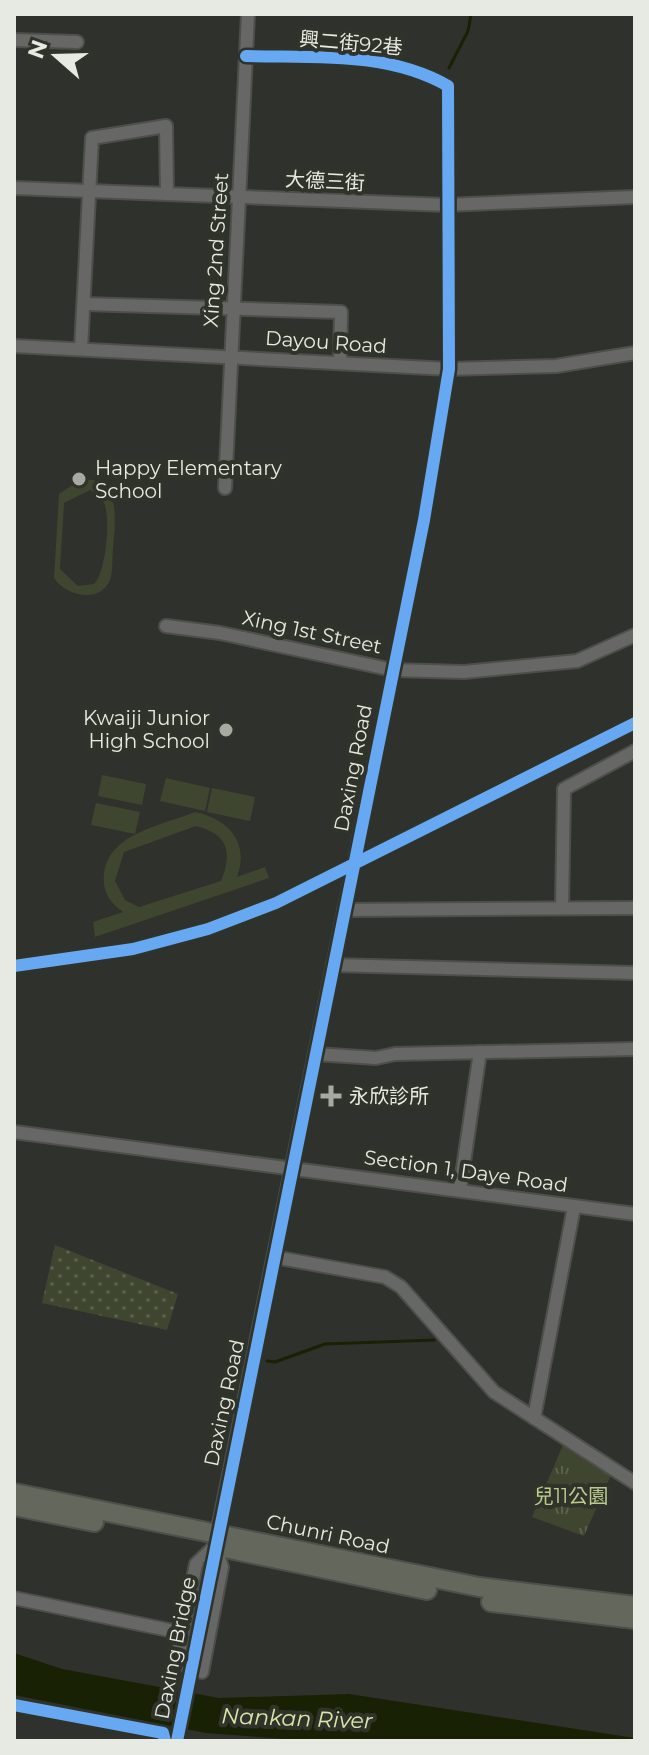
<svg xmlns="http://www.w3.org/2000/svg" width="649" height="1755" font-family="Montserrat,'Noto Sans TC',sans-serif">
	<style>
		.grass { fill: url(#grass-dots) }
		.park { fill: url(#park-tufts) }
		.garden { fill: #3f462f; fill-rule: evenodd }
		.water { fill: #192104 }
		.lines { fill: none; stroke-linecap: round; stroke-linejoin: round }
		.stream { stroke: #192104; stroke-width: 3 }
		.minor-casing { stroke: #4d4f4a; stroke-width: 16 }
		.primary-casing { stroke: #4d4f4a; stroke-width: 22 }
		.minor { stroke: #676865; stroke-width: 12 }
		.primary { stroke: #64675c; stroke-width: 18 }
		.minor-bridge-casing { stroke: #4d4f4a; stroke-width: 16; stroke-linecap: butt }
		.minor-bridge { stroke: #676865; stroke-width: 12 }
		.cycleway-casing { stroke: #30332a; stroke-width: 17 }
		.cycleway { stroke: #66a8f1; stroke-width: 12 }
		.poi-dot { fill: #a7a9a3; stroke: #30332a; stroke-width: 3 }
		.labels { text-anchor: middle; stroke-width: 8; stroke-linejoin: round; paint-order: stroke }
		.street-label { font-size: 20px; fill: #e7e9e3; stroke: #30332a }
		.poi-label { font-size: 20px; fill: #e7e9e3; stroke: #30332a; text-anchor: start }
		.park-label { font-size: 20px; fill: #bacc8c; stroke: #30332a }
		.water-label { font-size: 22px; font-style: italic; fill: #d7e9a8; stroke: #30332a }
	</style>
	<defs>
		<pattern id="grass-dots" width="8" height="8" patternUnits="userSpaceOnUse" patternTransform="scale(2)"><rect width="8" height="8" fill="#3f462f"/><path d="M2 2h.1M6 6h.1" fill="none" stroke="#5b614d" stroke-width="1.8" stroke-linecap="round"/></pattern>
		<pattern id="park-tufts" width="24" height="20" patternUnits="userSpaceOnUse" patternTransform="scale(2)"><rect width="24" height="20" fill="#3f462f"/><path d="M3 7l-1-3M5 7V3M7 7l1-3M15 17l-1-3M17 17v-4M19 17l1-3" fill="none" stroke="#5b614d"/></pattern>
	</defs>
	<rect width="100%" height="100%" fill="#2f312c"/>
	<polygon class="grass" points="55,1245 178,1294 167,1330 42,1303"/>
	<polygon class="park" points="564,1443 611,1475 584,1536 532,1517"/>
	<g class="garden">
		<path d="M 80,480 C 123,474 115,523 113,549 C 112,558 113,572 110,580 C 99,605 65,595 54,578 L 59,494 ZM 90,490 C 96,493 101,496 104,503 C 111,517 106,573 94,584 L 78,586 L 60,569 L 64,503 Z"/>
		<polygon points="102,775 146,784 142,805 98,796"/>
		<polygon points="166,778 210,788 205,811 160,801"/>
		<polygon points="212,788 255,797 250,821 207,812"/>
		<polygon points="96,803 140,812 135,834 91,825"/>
		<path d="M 195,812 C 228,819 250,842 237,877 L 265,867 L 269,878 L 95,937 L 93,922 L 123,912 C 110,903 102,891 104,875 C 108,833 161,826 195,812 ZM 196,826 C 228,834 233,852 221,881 L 139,907 L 125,900 L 115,881 L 124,852 Z"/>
	</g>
	<polygon class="water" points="14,1653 62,1669 219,1698 349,1694 635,1738 635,1741 310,1741 206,1733 14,1695"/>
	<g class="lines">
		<g class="stream">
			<polyline points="449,68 468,31 471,14"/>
			<polyline points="267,1361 275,1362 325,1344 434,1340"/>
		</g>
		<g class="minor-casing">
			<g id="minor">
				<polyline points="14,40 77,42"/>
				<polyline points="14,188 446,205 635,197"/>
				<polyline points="84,304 341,312 340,363"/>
				<polyline points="14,346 449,369 556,366 635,353"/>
				<polyline points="81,349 92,138 166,126 167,194"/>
				<polyline points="225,488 248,14"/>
				<polyline points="166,626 220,633 393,670 464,672 577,661 635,635"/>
				<polyline points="562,908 564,789 635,751"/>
				<polyline points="344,910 635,908"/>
				<polyline points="333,965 635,973"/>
				<polyline points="315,1054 376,1058 395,1054 635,1049"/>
				<polyline points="14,1132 635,1214"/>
				<polyline points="460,1189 480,1052"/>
				<polyline points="274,1257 385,1277 401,1287 494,1392 635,1483"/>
				<polyline points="534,1418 574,1207"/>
				<path d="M 211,1563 L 424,520 L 449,369 L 448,86 C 387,51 314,58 246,56"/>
				<polyline points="14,1598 183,1633"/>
				<polyline points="202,1672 222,1567 215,1546 196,1564 177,1663 203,1667"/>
			</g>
		</g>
		<g class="primary-casing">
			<g id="primary">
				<polyline points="14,1493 479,1587 635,1606"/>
				<polyline points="14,1506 94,1522"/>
				<polyline points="225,1548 427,1590"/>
				<polyline points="491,1602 635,1619"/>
			</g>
		</g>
		<use href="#minor" class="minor"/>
		<use href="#primary" class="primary"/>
		<g class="minor-bridge-casing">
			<polyline id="minor-bridge" points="177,1741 211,1563"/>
		</g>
		<use href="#minor-bridge" class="minor-bridge"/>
		<g class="cycleway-casing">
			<g id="cycleway">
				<polyline points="14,966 133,949 208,929 276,903 635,723"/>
				<polyline points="14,1705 163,1733 165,1741"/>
				<path d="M 177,1741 L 424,520 L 449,369 L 448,86 C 387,51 314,58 246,56"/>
			</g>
		</g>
		<use href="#cycleway" class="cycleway"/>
	</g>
	<g class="poi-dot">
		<circle cx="79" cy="479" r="8"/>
		<circle cx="226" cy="730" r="8"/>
		<path d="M327 1084h8v8h8v8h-8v8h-8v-8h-8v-8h8z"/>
	</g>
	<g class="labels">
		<g class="street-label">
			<text transform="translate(351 43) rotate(5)" y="7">興二街92巷</text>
			<text transform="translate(325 181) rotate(3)" y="7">大德三街</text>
			<text transform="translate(216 250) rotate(-86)" y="7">Xing 2nd Street</text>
			<text transform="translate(326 342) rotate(4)" y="7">Dayou Road</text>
			<text transform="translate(312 632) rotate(12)" y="7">Xing 1st Street</text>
			<text transform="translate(353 768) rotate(-79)" y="7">Daxing Road</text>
			<text transform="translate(466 1171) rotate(8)" y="7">Section 1, Daye Road</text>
			<text transform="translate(224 1403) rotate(-78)" y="7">Daxing Road</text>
			<text transform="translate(328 1534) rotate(12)" y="7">Chunri Road</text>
			<text transform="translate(175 1648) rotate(-79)" y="7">Daxing Bridge</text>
		</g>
		<g class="poi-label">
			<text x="95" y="475">Happy Elementary<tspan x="95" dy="23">School</tspan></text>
			<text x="210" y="725" text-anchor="end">Kwaiji Junior<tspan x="210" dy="23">High School</tspan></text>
			<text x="349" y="1103">永欣診所</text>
		</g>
		<g class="park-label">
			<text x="571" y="1503">兒11公園</text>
		</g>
		<g class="water-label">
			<text transform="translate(297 1718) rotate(2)" y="8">Nankan River</text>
		</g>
	</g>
	<rect width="649" height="1755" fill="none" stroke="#e7e9e3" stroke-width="32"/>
	<g transform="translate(56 56) rotate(290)" stroke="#30332a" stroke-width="6" paint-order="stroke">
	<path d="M0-6L14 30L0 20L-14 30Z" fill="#e7e9e3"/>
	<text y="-12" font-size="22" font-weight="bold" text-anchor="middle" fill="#e7e9e3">N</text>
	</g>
</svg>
